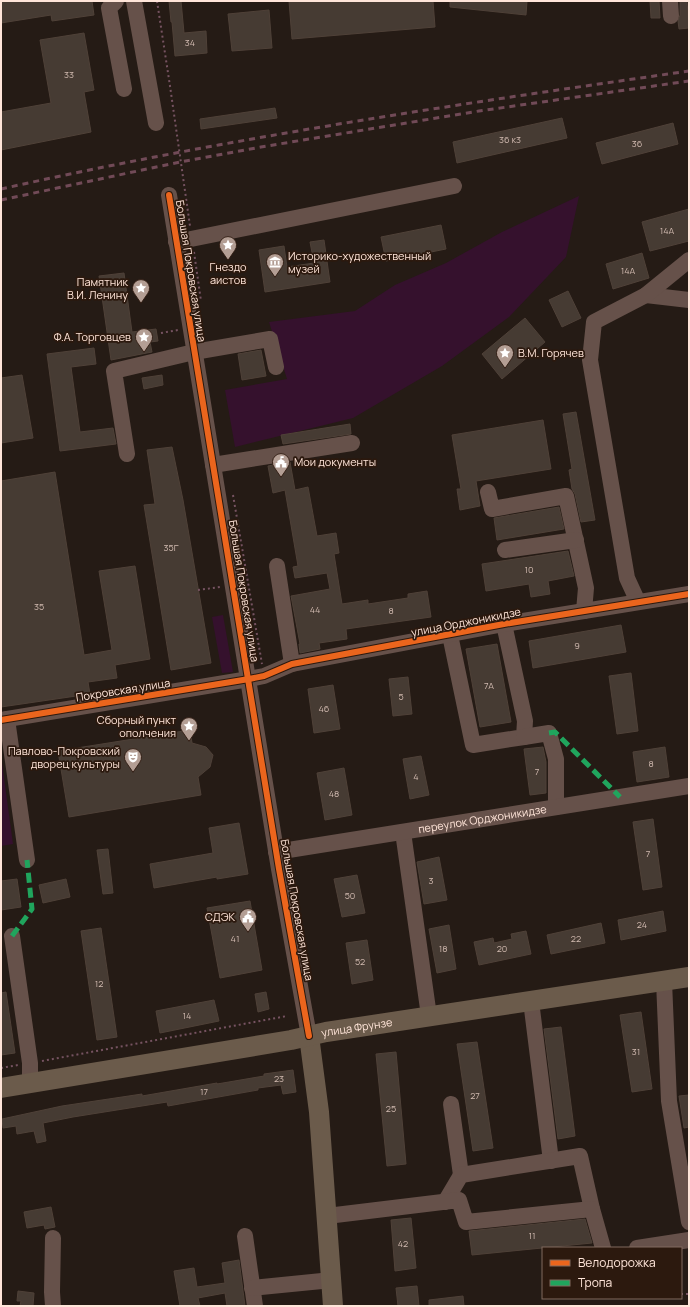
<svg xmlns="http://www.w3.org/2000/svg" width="690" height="1307" font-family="Manrope,sans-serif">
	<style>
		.green { fill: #35112d }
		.building { fill: #463b33; stroke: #4f4138 }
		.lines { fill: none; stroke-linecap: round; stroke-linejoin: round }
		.path { stroke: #765361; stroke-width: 2; stroke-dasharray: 2 3; stroke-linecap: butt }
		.minor { stroke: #66514a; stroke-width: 16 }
		.major { stroke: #6b5b4b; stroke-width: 20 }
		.rail { stroke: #714a57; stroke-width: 3; stroke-dasharray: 6 5; stroke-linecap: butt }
		.quiet { stroke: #20a55d; stroke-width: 5; stroke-dasharray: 10 5; stroke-linecap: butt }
		.cycleway-casing { stroke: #2c190e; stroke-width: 8 }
		.cycleway { stroke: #eb651d; stroke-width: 6 }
		.labels { text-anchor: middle; stroke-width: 3.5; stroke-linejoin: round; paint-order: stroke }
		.number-label { font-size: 9px; fill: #d1bab0 }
		.poi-label { font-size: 11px; fill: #ffe5d9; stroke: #2c190e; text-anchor: end }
		.street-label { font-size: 11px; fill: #ffe5d9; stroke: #2c190e }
	</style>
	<rect width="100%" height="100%" fill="#251b15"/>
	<g class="green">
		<polygon points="579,196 566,257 509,317 442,366 353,418 235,447 225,390 287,379 269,322 355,311 395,285 446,263 502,232"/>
		<polygon points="223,615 233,672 222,673 212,617"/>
		<polygon points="1,756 13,844 1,846"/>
	</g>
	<g class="building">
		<polygon points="1,1 92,1 94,15 52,21 51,15 1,23"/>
		<polygon points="169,1 181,1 184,33 206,31 207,53 175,56 172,22 171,22"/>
		<polygon points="289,1 433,1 435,27 292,39"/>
		<polygon points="450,1 527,1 526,15 450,7"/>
		<polygon points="650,1 659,1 660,18 651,18"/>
		<polygon points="680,1 687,1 689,28 679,29 678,21 680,15"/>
		<polygon points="269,10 272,48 232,51 228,14"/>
		<polygon points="84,33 94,90 84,92 91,132 1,150 1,112 51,103 40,40"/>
		<polygon points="275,108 277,118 201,129 200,119"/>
		<polygon points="562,118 567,138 457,163 453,142"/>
		<polygon points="673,123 678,144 602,164 596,143"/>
		<polygon points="689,209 689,241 650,251 642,222"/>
		<polygon points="441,225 446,249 386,261 381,237"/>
		<polygon points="324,240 330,282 265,292 259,250 284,246 287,267 314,263 310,242"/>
		<polygon points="642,253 649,278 613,289 606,264"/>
		<polygon points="124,273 132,332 156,329 158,341 150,342 152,352 111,360 99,276"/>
		<polygon points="568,291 581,318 562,327 549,300"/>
		<polygon points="525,318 545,342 502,379 482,354"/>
		<polygon points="94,348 96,364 71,367 80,432 113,428 116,444 60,451 47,354"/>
		<polygon points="261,350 266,376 242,380 238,354"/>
		<polygon points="22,375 33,438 1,443 1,378"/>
		<polygon points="162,375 163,385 144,389 142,378"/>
		<polygon points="576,412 595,520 581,522 575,494 572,489 569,470 572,469 563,414"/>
		<polygon points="543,420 551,469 476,481 480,506 460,510 457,489 461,489 452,435"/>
		<polygon points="350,424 351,434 283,444 281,435"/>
		<polygon points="172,447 183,500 211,663 171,670 144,505 155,504 147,450"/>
		<polygon points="290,462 295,490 308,487 317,536 336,533 339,553 334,554 342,604 368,600 368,604 408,598 408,594 427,591 431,617 346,629 347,639 319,643 320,649 300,653 299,644 300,644 291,596 330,589 327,573 295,578 293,567 298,566 285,490 273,493 268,466"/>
		<polygon points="55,472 84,655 112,650 99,571 135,566 150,659 115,665 117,678 88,682 90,694 1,707 1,481"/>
		<polygon points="559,507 564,529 497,540 494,518"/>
		<polygon points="568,551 574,576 548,581 550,594 531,597 529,584 486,591 482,564"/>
		<polygon points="621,625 626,652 533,668 529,641"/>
		<polygon points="497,644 511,722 480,727 466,649"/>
		<polygon points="631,673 638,731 617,734 609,676"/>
		<polygon points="408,677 412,714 393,716 389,679"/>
		<polygon points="333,685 340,729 314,733 308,689"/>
		<polygon points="190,730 192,743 206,747 213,755 210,767 198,777 201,795 69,817 58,751"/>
		<polygon points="543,747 546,762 546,793 530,795 524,749"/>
		<polygon points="665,747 669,777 637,782 633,752"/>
		<polygon points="421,756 429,795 410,799 403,759"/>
		<polygon points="344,768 352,815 325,820 317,773"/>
		<polygon points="653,819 662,887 643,890 633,822"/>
		<polygon points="239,823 248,874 217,879 217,877 154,888 150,864 213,853 209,828"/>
		<polygon points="108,849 113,893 103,894 97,850"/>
		<polygon points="439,857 447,900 424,904 417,862"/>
		<polygon points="357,875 365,913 342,917 334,879"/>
		<polygon points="17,879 21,907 1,910 1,881"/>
		<polygon points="66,879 70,897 43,903 39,885"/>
		<polygon points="250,901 262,970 220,978 207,908"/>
		<polygon points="663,911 666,931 621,940 618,920"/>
		<polygon points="601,923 605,943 551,954 547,935"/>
		<polygon points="449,925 456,969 437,973 429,929"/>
		<polygon points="101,928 117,1037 97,1040 81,931"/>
		<polygon points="526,931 531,954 479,965 474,942 493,938 494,943 512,939 511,934"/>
		<polygon points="367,940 373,980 352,984 346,943"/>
		<polygon points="6,992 15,1053 1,1055 1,993"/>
		<polygon points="266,992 269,1009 258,1012 255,994"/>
		<polygon points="214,1000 219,1021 160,1033 156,1011"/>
		<polygon points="641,1012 652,1089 632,1092 620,1015"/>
		<polygon points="561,1027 575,1136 558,1139 544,1029"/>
		<polygon points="477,1042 493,1148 473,1151 457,1044"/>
		<polygon points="396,1052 406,1164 387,1166 376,1054"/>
		<polygon points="293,1070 296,1092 283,1094 281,1085 258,1088 258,1090 168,1106 167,1102 73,1117 43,1123 46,1141 37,1143 34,1131 17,1134 16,1126 3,1128 2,1119 62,1106 142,1094 142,1096 217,1083 217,1084 264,1076 264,1074"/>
		<polygon points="689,1095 689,1127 684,1128 679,1096"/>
		<polygon points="51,1207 55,1227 45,1229 44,1225 27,1228 24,1212"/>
		<polygon points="411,1218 416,1268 395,1271 391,1220"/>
		<polygon points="585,1219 592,1243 472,1255 469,1231"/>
		<polygon points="239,1260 245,1306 227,1306 225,1293 198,1298 200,1306 180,1306 174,1271 194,1268 197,1287 225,1283 222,1263"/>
		<polygon points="417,1286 419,1306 398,1306 396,1288"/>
		<polygon points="18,1291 34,1293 33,1306 20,1306 21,1301 17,1301"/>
		<polygon points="463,1296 464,1306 429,1306 429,1300"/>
	</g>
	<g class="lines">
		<g class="path">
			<polyline points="157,1 170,86 190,226"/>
			<polyline points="194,252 201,301"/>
			<polyline points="161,333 178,330"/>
			<polyline points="233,495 262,664"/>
			<polyline points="198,590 220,587"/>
			<polyline points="42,1061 287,1016"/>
			<polyline points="1,1068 18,1065"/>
			<polyline points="681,1294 689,1294"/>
		</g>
		<g class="minor">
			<polyline points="116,1 109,8 124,89"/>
			<polyline points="134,1 156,123"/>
			<polyline points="670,1 671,16"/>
			<polyline points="169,195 279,869 309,1036"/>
			<polyline points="176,242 454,186"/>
			<polyline points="646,295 689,300"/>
			<polyline points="127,454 114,371 194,352 270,339 276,367"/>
			<polyline points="213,465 352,443"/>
			<polyline points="488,492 492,509 566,496 586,588 584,611"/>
			<polyline points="505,550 576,540"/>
			<polyline points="277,566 292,664"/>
			<polyline points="638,602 627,578 590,360 594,322 646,295 689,260"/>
			<polyline points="450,635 473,745 524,737 525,721 504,624"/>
			<polyline points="7,719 27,860"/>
			<polyline points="1,720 249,679 264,676 292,664 504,624 689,594"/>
			<polyline points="524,737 549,733 556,759 556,807"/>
			<polyline points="403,832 429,1016"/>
			<path id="s1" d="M 276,852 L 689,786"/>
			<polyline points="12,936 30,1063 30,1083"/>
			<polyline points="664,981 669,1101 689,1222"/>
			<polyline points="531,1001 551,1161"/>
			<polyline points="451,1104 461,1175"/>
			<polyline points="445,1202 461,1175 580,1156 592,1209"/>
			<polyline points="327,1216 459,1200 466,1222 592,1209 603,1248"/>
			<polyline points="245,1236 255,1306"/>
			<polyline points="53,1238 52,1292 53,1306"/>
			<polyline points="637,1248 689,1240"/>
			<polyline points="252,1288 332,1280"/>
		</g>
		<g class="major">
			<polyline points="309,1036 319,1112 333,1306"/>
			<path id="s2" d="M 1,1088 L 291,1040 L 326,1032 L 689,977"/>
		</g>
		<g class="rail">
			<path d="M 1,189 C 228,138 459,104 689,71"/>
			<polyline points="1,200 180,162 261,147 479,111 689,81"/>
		</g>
		<g class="quiet">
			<polyline points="549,733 555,732 620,797"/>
			<polyline points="12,936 32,909 27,860"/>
		</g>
		<g class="cycleway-casing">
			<g id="cycleway">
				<polyline points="169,195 279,869 309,1036"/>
				<polyline points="1,720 249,679 264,676 292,664 504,624 689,594"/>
			</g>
		</g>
		<use href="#cycleway" class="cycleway"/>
	</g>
	<defs>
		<g id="sight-pin" transform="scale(0.9)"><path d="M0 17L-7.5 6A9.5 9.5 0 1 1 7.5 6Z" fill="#b39e94" stroke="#2c190e"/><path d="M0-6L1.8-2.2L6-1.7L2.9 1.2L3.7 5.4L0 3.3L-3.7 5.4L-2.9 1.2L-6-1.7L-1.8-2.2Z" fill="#fff"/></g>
		<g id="museum-pin" transform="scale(0.9)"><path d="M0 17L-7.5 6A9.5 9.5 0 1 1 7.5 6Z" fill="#b39e94" stroke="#2c190e"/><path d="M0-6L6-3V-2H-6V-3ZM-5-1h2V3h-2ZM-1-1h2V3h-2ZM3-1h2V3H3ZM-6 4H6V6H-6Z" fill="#fff"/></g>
		<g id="civic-pin" transform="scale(0.9)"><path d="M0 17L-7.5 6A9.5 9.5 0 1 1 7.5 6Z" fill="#b39e94" stroke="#2c190e"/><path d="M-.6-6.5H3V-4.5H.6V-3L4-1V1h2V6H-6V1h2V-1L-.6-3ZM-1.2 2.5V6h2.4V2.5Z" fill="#fff"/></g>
		<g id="theatre-pin" transform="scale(0.9)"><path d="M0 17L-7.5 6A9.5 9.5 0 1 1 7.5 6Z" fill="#b39e94" stroke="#2c190e"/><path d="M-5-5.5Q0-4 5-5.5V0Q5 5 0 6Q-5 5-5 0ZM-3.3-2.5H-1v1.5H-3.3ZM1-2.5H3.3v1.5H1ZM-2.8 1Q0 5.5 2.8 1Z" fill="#fff"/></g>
	</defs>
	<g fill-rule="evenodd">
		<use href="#sight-pin" x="228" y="245"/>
		<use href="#museum-pin" x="275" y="262"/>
		<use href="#sight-pin" x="141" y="288"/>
		<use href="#sight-pin" x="144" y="337"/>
		<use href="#sight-pin" x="505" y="353"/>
		<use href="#civic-pin" x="281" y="462"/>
		<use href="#sight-pin" x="189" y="726"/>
		<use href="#theatre-pin" x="133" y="757"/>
		<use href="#civic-pin" x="248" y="917"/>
	</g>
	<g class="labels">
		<g class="number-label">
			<text x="190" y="46">34</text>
			<text x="69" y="78">33</text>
			<text x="510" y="143">36 к3</text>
			<text x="637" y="147">36</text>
			<text x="667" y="234">14А</text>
			<text x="628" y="274">14А</text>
			<text x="171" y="551">35Г</text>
			<text x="529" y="573">10</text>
			<text x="39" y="610">35</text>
			<text x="315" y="613">44</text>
			<text x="391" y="614">8</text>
			<text x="577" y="649">9</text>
			<text x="489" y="689">7А</text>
			<text x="401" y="700">5</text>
			<text x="324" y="712">46</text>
			<text x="651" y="767">8</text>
			<text x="537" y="775">7</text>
			<text x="416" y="780">4</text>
			<text x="334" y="797">48</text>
			<text x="648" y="857">7</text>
			<text x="431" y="884">3</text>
			<text x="350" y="899">50</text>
			<text x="642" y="928">24</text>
			<text x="235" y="942">41</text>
			<text x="576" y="942">22</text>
			<text x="443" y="952">18</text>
			<text x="502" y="952">20</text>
			<text x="360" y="965">52</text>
			<text x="99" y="987">12</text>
			<text x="187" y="1019">14</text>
			<text x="636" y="1055">31</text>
			<text x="279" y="1082">23</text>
			<text x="204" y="1095">17</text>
			<text x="475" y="1099">27</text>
			<text x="391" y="1112">25</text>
			<text x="532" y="1239">11</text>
			<text x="403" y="1247">42</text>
		</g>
		<g class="poi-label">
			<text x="288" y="260" text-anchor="start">Историко-художественный<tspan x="288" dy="13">музей</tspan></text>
			<text x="228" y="271" text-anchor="middle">Гнездо<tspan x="228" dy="13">аистов</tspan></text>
			<text x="128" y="286">Памятник<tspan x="128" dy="13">В.И. Ленину</tspan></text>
			<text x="131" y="341">Ф.А. Торговцев</text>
			<text x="518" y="357" text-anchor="start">В.М. Горячев</text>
			<text x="294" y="466" text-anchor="start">Мои документы</text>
			<text x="176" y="724">Сборный пункт<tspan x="176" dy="13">ополчения</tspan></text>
			<text x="120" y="755">Павлово-Покровский<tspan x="120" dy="13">дворец культуры</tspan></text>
			<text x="235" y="921">СДЭК</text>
		</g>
		<g class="street-label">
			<text transform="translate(191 271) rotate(81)" y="4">Большая Покровская улица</text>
			<text transform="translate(244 591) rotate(81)" y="4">Большая Покровская улица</text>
			<text transform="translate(466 622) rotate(-11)" y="4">улица Орджоникидзе</text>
			<text transform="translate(123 690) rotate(-9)" y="4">Покровская улица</text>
			<text dy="4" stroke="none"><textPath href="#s1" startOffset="209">переулок Орджоникидзе</textPath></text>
			<text transform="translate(297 910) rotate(80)" y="4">Большая Покровская улица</text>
			<text dy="4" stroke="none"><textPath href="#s2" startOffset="361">улица Фрунзе</textPath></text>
		</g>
	</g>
	<rect width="690" height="1307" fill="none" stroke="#ffe5d9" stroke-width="4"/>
	<rect x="542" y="1247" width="140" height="52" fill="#2c190e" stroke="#806b5f"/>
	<rect x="550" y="1260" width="20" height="6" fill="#eb651d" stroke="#806b5f"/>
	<text x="578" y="1267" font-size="12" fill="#ffe5d9">Велодорожка</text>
	<rect x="550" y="1280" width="20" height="6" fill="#20a55d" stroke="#806b5f"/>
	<text x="578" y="1287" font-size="12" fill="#ffe5d9">Тропа</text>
</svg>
